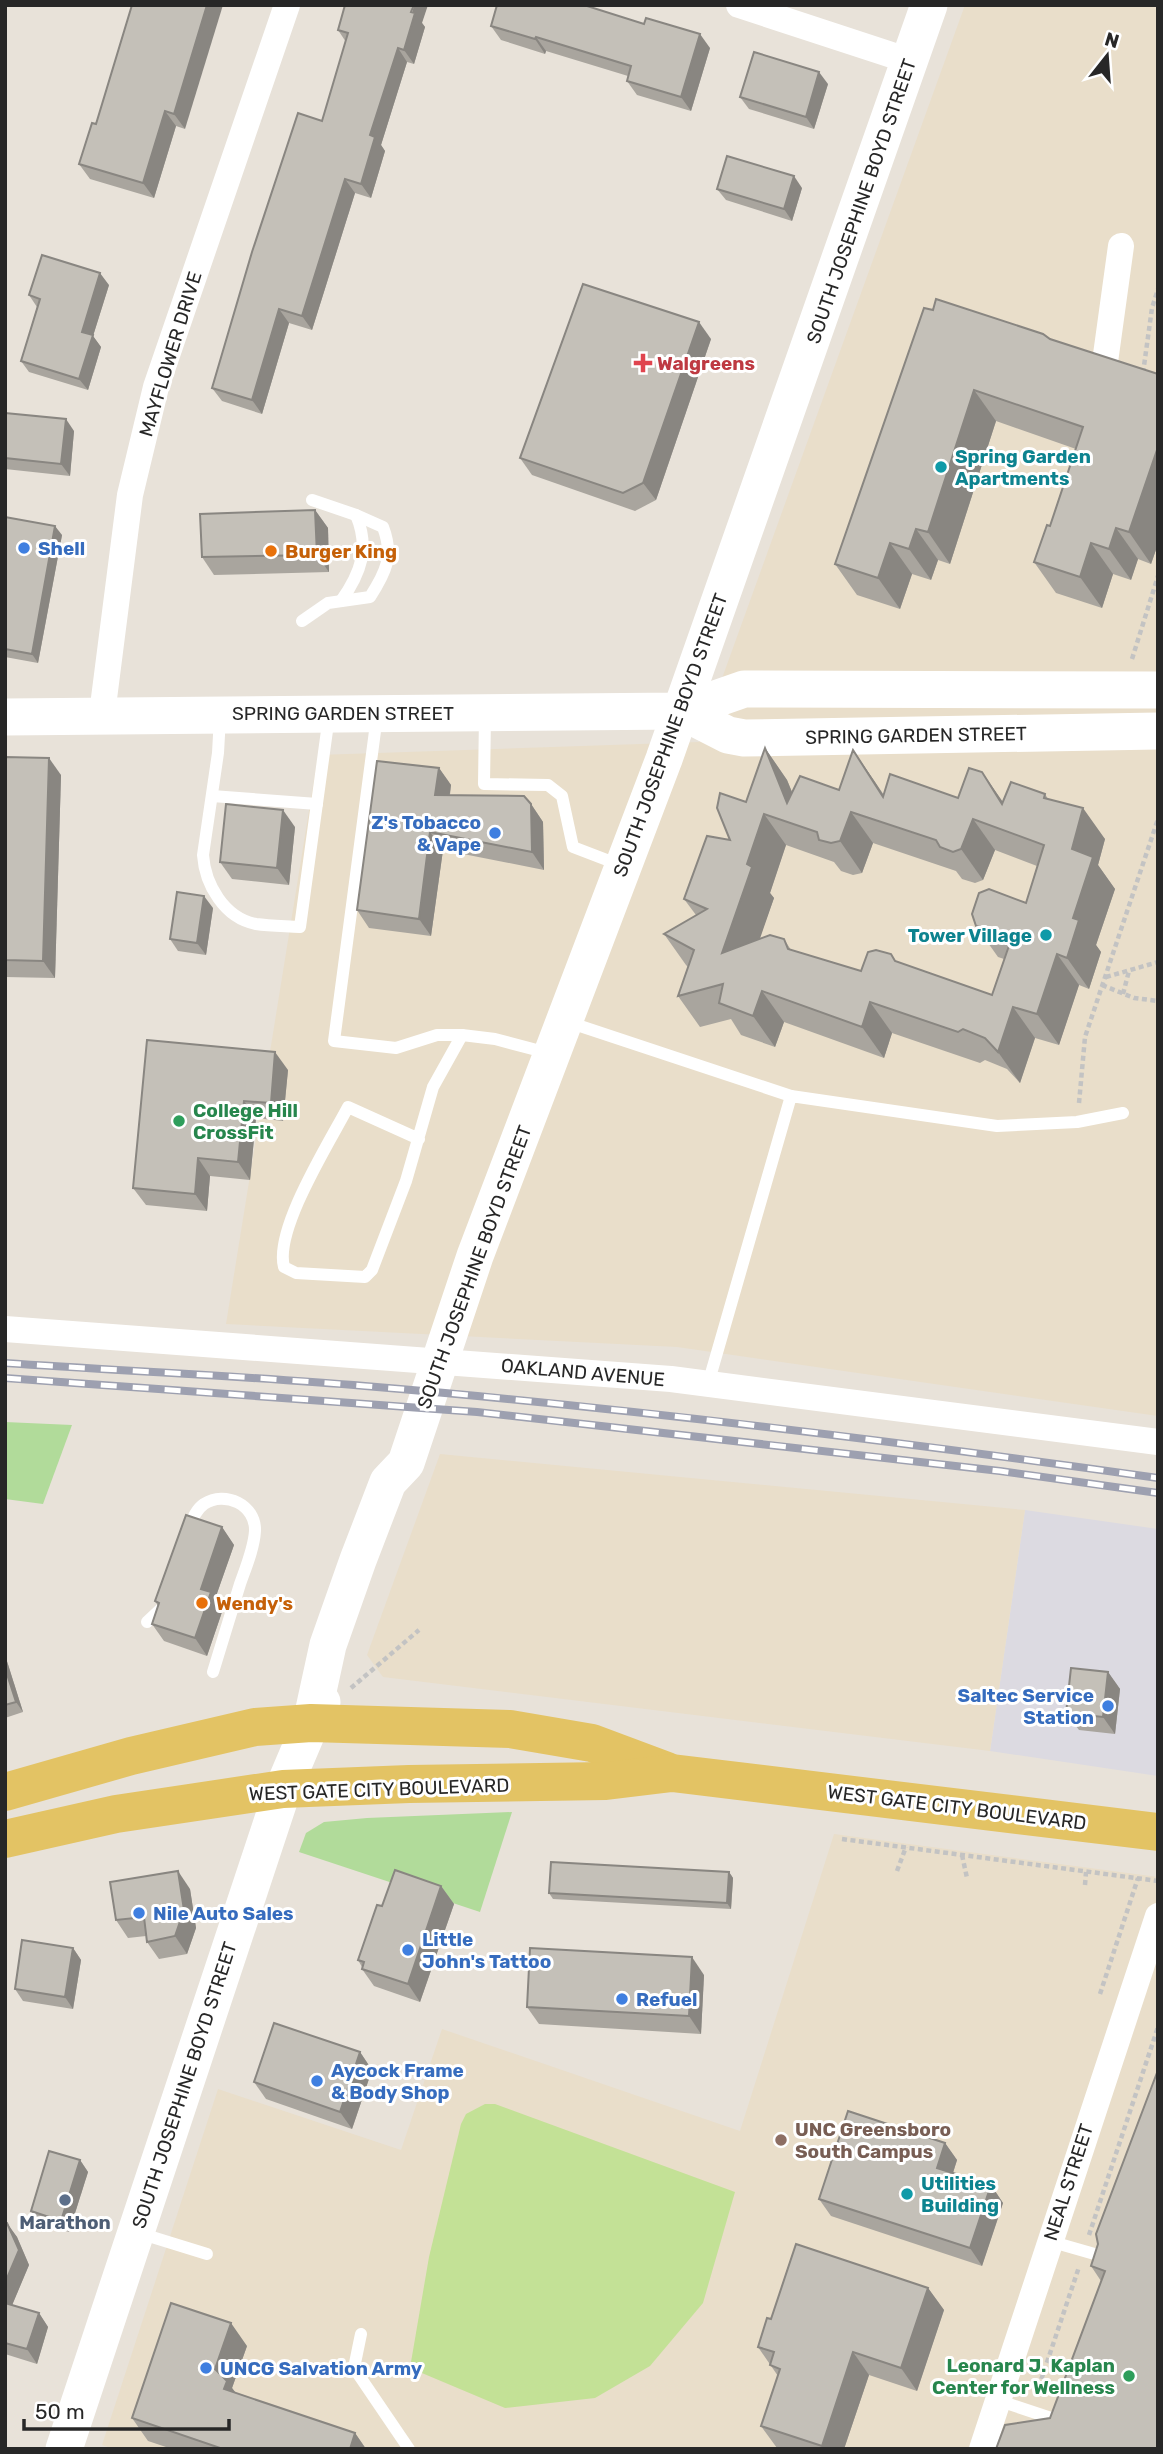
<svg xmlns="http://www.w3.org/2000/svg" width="1163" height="2454" font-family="Rubik,sans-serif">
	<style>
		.industrial { fill: #dcdae1 }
		.education { fill: #e9deca }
		.green { fill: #b1db9a }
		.pitch { fill: #c3e196 }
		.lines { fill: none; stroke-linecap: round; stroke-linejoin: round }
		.path { stroke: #c3c3c3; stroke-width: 4.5; stroke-dasharray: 5 3.5; stroke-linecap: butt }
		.lane { stroke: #fff; stroke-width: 12 }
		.street { stroke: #fff; stroke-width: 26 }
		.secondary { stroke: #fff; stroke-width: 37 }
		.primary { stroke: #e3c364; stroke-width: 38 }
		.rail-casing { stroke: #9da0b0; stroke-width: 8 }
		.rail { stroke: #fff; stroke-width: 5; stroke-dasharray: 16; stroke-linecap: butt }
		.wall { fill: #a9a59e; fill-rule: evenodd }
		.shaded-wall { fill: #898681 }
		.building { fill: #c4c0b8; stroke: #898681; stroke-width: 2; fill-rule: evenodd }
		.health-dot { fill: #e0444e; stroke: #fff; stroke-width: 2.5 }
		.culture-dot { fill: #0f9aa8; stroke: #fff; stroke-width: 2.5 }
		.shop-dot { fill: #3f7fe0; stroke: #fff; stroke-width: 2.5 }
		.food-dot { fill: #e8710a; stroke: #fff; stroke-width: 2.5 }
		.leisure-dot { fill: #2e9e5b; stroke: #fff; stroke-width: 2.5 }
		.education-dot { fill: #8d6e63; stroke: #fff; stroke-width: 2.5 }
		.service-dot { fill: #5c6f8a; stroke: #fff; stroke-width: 2.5 }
		.labels { text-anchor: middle; stroke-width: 6; stroke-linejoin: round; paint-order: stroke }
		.street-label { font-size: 19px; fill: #272727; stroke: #fff }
		.health-label { font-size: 19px; font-weight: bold; fill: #be3a42; stroke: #fff; text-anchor: start }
		.culture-label { font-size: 19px; font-weight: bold; fill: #0d838f; stroke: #fff; text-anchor: start }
		.shop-label { font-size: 19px; font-weight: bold; fill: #366cbe; stroke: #fff; text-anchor: start }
		.food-label { font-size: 19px; font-weight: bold; fill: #c56008; stroke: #fff; text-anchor: start }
		.leisure-label { font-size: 19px; font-weight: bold; fill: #27864d; stroke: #fff; text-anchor: start }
		.education-label { font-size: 19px; font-weight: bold; fill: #785e54; stroke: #fff; text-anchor: start }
		.service-label { font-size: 19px; font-weight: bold; fill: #4e5e75; stroke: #fff }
	</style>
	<rect width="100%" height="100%" fill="#e8e2d9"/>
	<polygon class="industrial" points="1025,1510 1158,1529 1158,1776 990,1751"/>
	<g class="education">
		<polygon points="965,5 1158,5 1158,1416 677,1347 226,1324 318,755 699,742"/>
		<polygon points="440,1454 1025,1510 990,1751 383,1677 367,1655"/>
		<polygon points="834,1834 1158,1877 1158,2449 114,2449 102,2445 218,2089 401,2150 442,2029 740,2131"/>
	</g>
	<g class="green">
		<polygon points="5,1422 72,1425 43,1504 5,1499"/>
		<polygon points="512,1812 480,1912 299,1852 306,1833 324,1822 367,1818"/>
	</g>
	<polygon class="pitch" points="485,2104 495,2104 735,2192 703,2303 650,2366 595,2398 505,2408 410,2368 429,2257 461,2124 466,2114"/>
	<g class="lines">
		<g class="path">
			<polyline points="1143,373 1152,308 1158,289"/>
			<polyline points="1132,659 1158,576"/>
			<polyline points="1106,977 1158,962"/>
			<polyline points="1102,985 1134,998 1158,1001"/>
			<polyline points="1123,994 1129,971"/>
			<polyline points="1079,1103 1085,1037 1158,819"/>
			<polyline points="351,1688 419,1630"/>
			<polyline points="842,1839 1158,1881"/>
			<polyline points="962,1855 967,1878"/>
			<polyline points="897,1871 906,1847"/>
			<polyline points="1085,1885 1086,1872"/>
			<polyline points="1100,1994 1138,1878"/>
			<polyline points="1089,2235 1158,2027"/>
			<polyline points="1036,2395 1079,2267"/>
		</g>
		<g class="lane">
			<path d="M 341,601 C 361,573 370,548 356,515"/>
			<path d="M 302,621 L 328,603 L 370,597 C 386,572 394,556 383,527 L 356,515 L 312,500"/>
			<polyline points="377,716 334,1041 396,1048 437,1035 462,1035 495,1039 548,1053"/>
			<polyline points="485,716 484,784 548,785 562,796 573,847 620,865"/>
			<path d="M 220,717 L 218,753 L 203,855 C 205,884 224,918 256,924 C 270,926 285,926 300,927 L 329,716"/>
			<polyline points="212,796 317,804"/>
			<polyline points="568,1022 791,1096"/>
			<path d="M 419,1139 L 348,1107 C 329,1143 274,1230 284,1267 L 296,1273 L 365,1277 L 372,1270 L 406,1181 L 433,1087 L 462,1035"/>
			<polyline points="708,1384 791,1096 997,1126 1077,1122 1123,1113"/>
			<path d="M 188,1532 C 192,1522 194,1511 204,1504 C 225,1490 256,1505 255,1531 C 254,1548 246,1567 240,1584 C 231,1613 222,1643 213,1672"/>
			<polyline points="147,1622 162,1608 164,1602"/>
			<polyline points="139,2233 207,2254"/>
			<polyline points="1049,2241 1105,2257 1108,2261"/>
			<polyline points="361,2334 354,2368 409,2449"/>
			<polyline points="997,2400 1051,2418 1063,2414"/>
		</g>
		<g class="street">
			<polyline points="739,5 910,61"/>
			<polyline points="1105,362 1121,246"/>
			<polyline points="102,714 130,495 156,387 287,5"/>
			<polyline points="5,1329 671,1379 1158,1442"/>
			<polyline points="982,2449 1158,1916"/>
		</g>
		<g class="secondary">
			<polyline points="681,711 728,735 744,738 1158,731"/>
			<polyline points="5,717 681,711 744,689 1158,690"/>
			<polyline points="311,1723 328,1645 358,1560 388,1482 406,1463 475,1256 664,759 929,5"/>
			<polyline points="64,2449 283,1789 311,1723 322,1702"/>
		</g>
		<g class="primary">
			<polyline points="5,1792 131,1756 255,1727 311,1723 510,1729 592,1743 667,1771"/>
			<polyline points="5,1839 116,1814 283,1789 409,1784 606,1781 672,1773 1158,1832"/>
		</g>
		<g class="rail-casing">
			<g id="rail">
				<path d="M 5,1363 C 125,1371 246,1376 365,1386 C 630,1408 895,1441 1158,1478"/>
				<polyline points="5,1378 477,1412 1000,1471 1158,1493"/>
			</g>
		</g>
		<use href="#rail" class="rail"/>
	</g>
	<g class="wall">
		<polygon points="132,5 185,129 176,126 154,198 90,179 79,164 96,124"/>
		<polygon points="422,23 425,27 414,64 407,62 381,145 385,151 371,198 355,193 312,330 289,323 262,414 222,401 212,388 322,121 346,42 338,30"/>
		<polygon points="491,26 710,48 691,111 637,95 627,81 628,76 546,51 545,54 501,40"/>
		<polygon points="828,84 814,129 749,109 740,97"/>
		<polygon points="802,188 792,221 726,200 717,189"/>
		<polygon points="109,285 93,336 101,347 88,390 29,372 21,361 37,307 29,295"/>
		<polygon points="924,308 1050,339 1158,374 1158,544 1151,564 1138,559 1131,580 1113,574 1102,608 1056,593 1034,562 1050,526 1076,449 996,421 950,564 938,560 931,580 912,574 900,609 857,595 835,564"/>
		<polygon points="711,339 656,500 635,511 532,475 520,458"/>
		<polygon points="5,413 74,431 70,476 5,469"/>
		<polygon points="315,510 328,528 329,572 214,575 202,557"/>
		<polygon points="5,517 62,535 38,663 5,657"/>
		<path d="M 765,748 L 787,780 L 792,792 L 839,790 L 853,750 L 884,795 L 958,798 L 982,772 L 1003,802 L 1045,794 L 1048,799 L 1105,839 L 1098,865 L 1115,889 L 1096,945 L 1101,952 L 1089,989 L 1079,985 L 1059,1045 L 1035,1038 L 1020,1083 L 1007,1069 L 985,1060 L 980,1063 L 892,1033 L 884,1058 L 784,1022 L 775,1047 L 741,1035 L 731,1019 L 700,1027 L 678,996 L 688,967 L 686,965 L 664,934 L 696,915 L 684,899 L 730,840 L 746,802 ZM 873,843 L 956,871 L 962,879 L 975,883 L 983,880 L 995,850 L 1037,866 L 1026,903 L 976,926 L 998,957 L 1004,959 L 992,995 L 896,961 L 891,954 L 861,971 L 791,950 L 784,939 L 759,939 L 774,898 L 770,893 L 786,845 L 834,862 L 841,871 L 853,875 L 862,873 Z"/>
		<polygon points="5,757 61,775 55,978 5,977"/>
		<polygon points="439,768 451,785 450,795 531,804 543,822 544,870 443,850 431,936 369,928 357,910"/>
		<polygon points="295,827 289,885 232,879 220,862"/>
		<polygon points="213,908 206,955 178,951 170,939"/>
		<polygon points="147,1040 288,1070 283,1121 256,1118 250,1180 210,1176 207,1211 146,1205 133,1188"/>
		<polygon points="222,1527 234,1545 215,1599 223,1609 207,1656 164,1641 152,1624 158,1606 155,1601"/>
		<polygon points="5,1655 23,1712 5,1718"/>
		<polygon points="1108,1672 1120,1689 1115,1734 1079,1730 1066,1713"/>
		<polygon points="729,1872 733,1878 731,1909 553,1899 549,1893"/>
		<polygon points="441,1886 454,1904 420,2002 374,1986 362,1969 362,1967 358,1960 382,1906"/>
		<polygon points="190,1889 196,1928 187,1954 159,1959 147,1942 146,1936 128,1938 116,1920"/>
		<polygon points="73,1948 81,1960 73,2009 23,2001 15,1989"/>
		<polygon points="704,1975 701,2034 539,2024 527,2007"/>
		<polygon points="360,2052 372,2070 352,2129 266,2099 254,2082"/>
		<polygon points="1158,2070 1158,2449 1050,2418 1101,2281 1091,2266"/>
		<polygon points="945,2143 957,2160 953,2173 991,2185 1003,2203 982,2266 831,2216 819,2199"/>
		<polygon points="80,2160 88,2172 69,2232 39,2223 31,2211"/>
		<polygon points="5,2222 17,2237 29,2265 12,2305 39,2313 48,2327 37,2364 5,2354"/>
		<polygon points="928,2288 944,2310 917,2391 869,2375 844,2449 777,2448 761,2426 778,2376 758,2347 771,2319"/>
		<polygon points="247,2346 232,2388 236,2393 355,2433 366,2449 172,2449 148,2441 132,2418"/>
	</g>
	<g class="shaded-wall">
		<polygon points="207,5 223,5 185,129 174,114"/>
		<polygon points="414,5 428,5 422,23 425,27 414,64 404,50"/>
		<polygon points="700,34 710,48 691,111 681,97"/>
		<polygon points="536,37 546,51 545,54 535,39"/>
		<polygon points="398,48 407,62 381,145 385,151 371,198 361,184 370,135"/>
		<polygon points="819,72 828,84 814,129 806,117"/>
		<polygon points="165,111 176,126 154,198 143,183"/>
		<polygon points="794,176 802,188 792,221 784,209"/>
		<polygon points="345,179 355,193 312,330 302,316"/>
		<polygon points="100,273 109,285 93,336 101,347 88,390 79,379 82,332"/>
		<polygon points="279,309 289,323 262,414 252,400"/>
		<polygon points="699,322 711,339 656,500 643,483"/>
		<polygon points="974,390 996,421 950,564 928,532"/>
		<polygon points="66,419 74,431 70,476 61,464"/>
		<polygon points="1157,450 1158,451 1158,544 1151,564 1129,532"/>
		<polygon points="315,510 328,528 329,572 317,555"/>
		<polygon points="55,526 62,535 38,663 32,654"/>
		<polygon points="1116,528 1138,559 1131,580 1109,549"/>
		<polygon points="916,529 938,560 931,580 909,549"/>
		<polygon points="890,543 912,574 900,609 878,578"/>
		<polygon points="1091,543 1113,574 1102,608 1080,577"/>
		<polygon points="765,748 787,780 807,829 787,803"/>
		<polygon points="853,750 875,782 905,829 883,797"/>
		<polygon points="49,758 61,775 55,978 43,961"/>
		<polygon points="439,768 451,785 447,813 435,795"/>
		<polygon points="982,772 1004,804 1002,804"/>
		<polygon points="531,804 543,822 544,870 532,852"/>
		<polygon points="1083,808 1105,839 1098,865 1115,889 1096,945 1101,952 1089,989 1067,958 1072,849"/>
		<polygon points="283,810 295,827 289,885 277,868"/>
		<polygon points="851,812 873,843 862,873 840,841"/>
		<polygon points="764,814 786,845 770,893 774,898 744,985 722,953 747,864"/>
		<polygon points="973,819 995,850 983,880 961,849"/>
		<polygon points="430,832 443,850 431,936 419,919"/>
		<polygon points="204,896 213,908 206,955 197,943"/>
		<polygon points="1057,954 1079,985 1059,1045 1037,1014"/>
		<polygon points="762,991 784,1022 775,1047 753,1016"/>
		<polygon points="870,1002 892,1033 884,1058 862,1027"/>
		<polygon points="1013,1007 1035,1038 1020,1083 998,1052"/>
		<polygon points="275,1052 288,1070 283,1121 271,1103"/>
		<polygon points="244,1101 256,1118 250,1180 238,1162"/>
		<polygon points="198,1158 210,1176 207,1211 195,1194"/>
		<polygon points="222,1527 234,1545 215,1599 223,1609 207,1656 195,1638 201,1589"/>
		<polygon points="5,1655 23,1712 16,1702 5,1668"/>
		<polygon points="1108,1672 1120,1689 1115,1734 1103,1717"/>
		<polygon points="178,1871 190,1889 196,1928 187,1954 175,1936"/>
		<polygon points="729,1872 733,1878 731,1909 727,1903"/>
		<polygon points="441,1886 454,1904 420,2002 408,1984"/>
		<polygon points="73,1948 81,1960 73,2009 65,1997"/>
		<polygon points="692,1957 704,1975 701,2034 689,2016"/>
		<polygon points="360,2052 372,2070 352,2129 340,2112"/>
		<polygon points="945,2143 957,2160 949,2185 937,2168"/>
		<polygon points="80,2160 88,2172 69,2232 61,2221"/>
		<polygon points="991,2185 1003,2203 982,2266 970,2248"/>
		<polygon points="7,2223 17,2237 29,2265 8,2315 5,2311"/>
		<polygon points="928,2288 944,2310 917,2391 901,2368"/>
		<polygon points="39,2313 48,2327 37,2364 27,2349"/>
		<polygon points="231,2323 247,2346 232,2388 243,2403 224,2389 215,2369"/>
		<polygon points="853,2352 869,2375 844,2449 824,2449 822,2446"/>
		<polygon points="355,2433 366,2449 350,2449"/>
	</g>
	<g class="building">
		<polygon points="132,5 207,5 174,114 165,111 143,183 79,164 92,123 96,124"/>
		<polygon points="345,5 414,5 411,12 415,13 404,50 398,48 370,135 375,137 361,184 345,179 302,316 279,309 252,400 212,388 252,252 298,113 322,121 348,33 338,30"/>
		<polygon points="497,5 584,5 644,24 646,18 700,34 681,97 627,81 631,66 536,37 535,39 491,26"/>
		<polygon points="754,52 819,72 806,117 740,97"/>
		<polygon points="727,156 794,176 784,209 717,189"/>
		<polygon points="42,255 100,273 82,332 93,335 79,379 21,361 40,299 29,295"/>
		<polygon points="583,284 699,322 643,483 623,493 520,458"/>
		<polygon points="936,299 1043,334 1050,339 1158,374 1158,450 1157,450 1129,532 1116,528 1109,549 1091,543 1080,577 1034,562 1047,525 1050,526 1083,427 974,390 928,532 916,529 909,549 890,543 878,578 835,564 924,308 933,310"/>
		<polygon points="5,413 66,419 61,464 5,458"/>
		<polygon points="315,510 317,555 202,557 200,514"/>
		<polygon points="5,517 55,526 32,654 5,649"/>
		<path d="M 765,748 L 787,803 L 800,776 L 839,790 L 853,750 L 883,797 L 890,774 L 958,798 L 969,768 L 982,772 L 1002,804 L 1011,782 L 1045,794 L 1044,798 L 1083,808 L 1072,849 L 1093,857 L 1073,918 L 1079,920 L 1067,958 L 1057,954 L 1037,1014 L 1013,1007 L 998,1052 L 985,1038 L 963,1029 L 958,1032 L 870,1002 L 862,1027 L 762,991 L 753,1016 L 719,1003 L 723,984 L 678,996 L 694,950 L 664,934 L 707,909 L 684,899 L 707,836 L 730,840 L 717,808 L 720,793 L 746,802 ZM 851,812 L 936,840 L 940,847 L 953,852 L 961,849 L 973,819 L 1044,845 L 1026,903 L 989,889 L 979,893 L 972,914 L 976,926 L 1012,937 L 992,995 L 895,961 L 891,954 L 876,950 L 868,952 L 861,971 L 788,949 L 784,939 L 770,935 L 722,953 L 752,867 L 747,864 L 764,814 L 817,832 L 819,840 L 831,843 L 840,841 Z"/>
		<polygon points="5,757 49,758 43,961 5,960"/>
		<polygon points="377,761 439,768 435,795 524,796 531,804 532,852 430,832 419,919 357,910"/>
		<polygon points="226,804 283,810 277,868 220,862"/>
		<polygon points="177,892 204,896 197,943 170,939"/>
		<polygon points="147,1040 275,1052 271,1103 244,1101 238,1162 198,1158 195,1194 133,1188"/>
		<polygon points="186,1515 222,1527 201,1589 211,1592 195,1638 152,1624 159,1603 155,1601"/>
		<polygon points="5,1668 16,1702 5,1705"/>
		<polygon points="1071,1668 1108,1672 1103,1717 1066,1713"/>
		<polygon points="551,1862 729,1872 727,1903 549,1893"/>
		<polygon points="395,1870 441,1886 408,1984 362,1969 364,1962 358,1960 377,1905 382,1906"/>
		<polygon points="178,1871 184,1910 175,1936 147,1942 144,1917 116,1920 110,1882"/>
		<polygon points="22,1940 73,1948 65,1997 15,1989"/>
		<polygon points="530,1948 692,1957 689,2016 527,2007"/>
		<polygon points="274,2023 360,2052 340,2112 254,2082"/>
		<polygon points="1158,2070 1158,2449 996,2449 1005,2425 1050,2418 1105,2271 1091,2266 1098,2244 1096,2234"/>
		<polygon points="848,2111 945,2143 937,2168 991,2185 970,2248 819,2199"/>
		<polygon points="49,2151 80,2160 61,2221 31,2211"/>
		<polygon points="5,2222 7,2223 19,2250 5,2283"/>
		<polygon points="796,2244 928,2288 901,2368 853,2352 822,2446 761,2426 780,2369 770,2365 774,2352 758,2347 767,2318 771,2319"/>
		<polygon points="5,2303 39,2313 27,2349 5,2343"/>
		<polygon points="171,2303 231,2323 215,2369 227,2381 224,2389 355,2433 350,2449 223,2449 132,2418"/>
	</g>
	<path class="health-dot" d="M639.5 352.5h7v7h7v7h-7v7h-7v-7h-7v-7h7z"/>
	<g class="culture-dot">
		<circle cx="941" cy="467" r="7"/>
		<circle cx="1046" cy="935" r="7"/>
		<circle cx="907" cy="2194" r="7"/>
	</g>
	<g class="shop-dot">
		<circle cx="24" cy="548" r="7"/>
		<circle cx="495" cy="833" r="7"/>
		<circle cx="1108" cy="1706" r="7"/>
		<circle cx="139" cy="1913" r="7"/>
		<circle cx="408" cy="1950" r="7"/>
		<circle cx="622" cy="1999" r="7"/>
		<circle cx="317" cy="2081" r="7"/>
		<circle cx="206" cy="2368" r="7"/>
	</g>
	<g class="food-dot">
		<circle cx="271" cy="551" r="7"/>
		<circle cx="202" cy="1603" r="7"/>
	</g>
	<g class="leisure-dot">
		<circle cx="179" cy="1121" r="7"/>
		<circle cx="1129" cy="2376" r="7"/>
	</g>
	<circle class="education-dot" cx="781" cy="2140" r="7"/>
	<circle class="service-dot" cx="65" cy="2200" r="7"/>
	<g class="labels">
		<g class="street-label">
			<text transform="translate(861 201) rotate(-71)" y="7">SOUTH JOSEPHINE BOYD STREET</text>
			<text transform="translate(170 354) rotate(-73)" y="7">MAYFLOWER DRIVE</text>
			<text x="343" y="720">SPRING GARDEN STREET</text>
			<text transform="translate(670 735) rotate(-70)" y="7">SOUTH JOSEPHINE BOYD STREET</text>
			<text transform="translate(916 735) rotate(-1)" y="7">SPRING GARDEN STREET</text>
			<text transform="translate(474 1267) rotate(-70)" y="7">SOUTH JOSEPHINE BOYD STREET</text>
			<text transform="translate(583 1372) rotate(5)" y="7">OAKLAND AVENUE</text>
			<text transform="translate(379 1789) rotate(-2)" y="7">WEST GATE CITY BOULEVARD</text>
			<text transform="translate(957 1807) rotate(7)" y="7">WEST GATE CITY BOULEVARD</text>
			<text transform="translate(184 2085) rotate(-72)" y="7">SOUTH JOSEPHINE BOYD STREET</text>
			<text transform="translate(1068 2182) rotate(-72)" y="7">NEAL STREET</text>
		</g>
		<g class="health-label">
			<text x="657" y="370">Walgreens</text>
		</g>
		<g class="culture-label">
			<text x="955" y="463">Spring Garden<tspan x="955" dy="22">Apartments</tspan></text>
			<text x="1032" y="942" text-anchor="end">Tower Village</text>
			<text x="921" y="2190">Utilities<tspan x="921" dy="22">Building</tspan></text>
		</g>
		<g class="shop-label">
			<text x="38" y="555">Shell</text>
			<text x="481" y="829" text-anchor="end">Z's Tobacco<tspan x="481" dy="22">&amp; Vape</tspan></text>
			<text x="1094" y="1702" text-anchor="end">Saltec Service<tspan x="1094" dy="22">Station</tspan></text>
			<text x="153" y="1920">Nile Auto Sales</text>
			<text x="422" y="1946">Little<tspan x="422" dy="22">John's Tattoo</tspan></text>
			<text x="636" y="2006">Refuel</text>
			<text x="331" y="2077">Aycock Frame<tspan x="331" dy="22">&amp; Body Shop</tspan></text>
			<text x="220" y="2375">UNCG Salvation Army</text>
		</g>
		<g class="food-label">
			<text x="285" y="558">Burger King</text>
			<text x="216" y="1610">Wendy's</text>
		</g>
		<g class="leisure-label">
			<text x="193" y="1117">College Hill<tspan x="193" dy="22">CrossFit</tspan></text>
			<text x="1115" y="2372" text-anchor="end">Leonard J. Kaplan<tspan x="1115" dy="22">Center for Wellness</tspan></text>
		</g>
		<g class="education-label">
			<text x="795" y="2136">UNC Greensboro<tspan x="795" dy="22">South Campus</tspan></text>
		</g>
		<g class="service-label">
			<text x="65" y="2229">Marathon</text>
		</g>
	</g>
	<rect width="1163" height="2454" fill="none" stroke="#272727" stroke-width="14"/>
	<g transform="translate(1107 56) rotate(17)" stroke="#ffffff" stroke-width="5" paint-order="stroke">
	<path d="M0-5L12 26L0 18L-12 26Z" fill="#272727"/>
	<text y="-10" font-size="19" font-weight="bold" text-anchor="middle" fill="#272727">N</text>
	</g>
	<path d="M24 2419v10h205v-10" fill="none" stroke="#272727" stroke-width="3.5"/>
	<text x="35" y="2419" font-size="21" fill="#272727" stroke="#ffffff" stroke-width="5" paint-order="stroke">50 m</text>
</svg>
